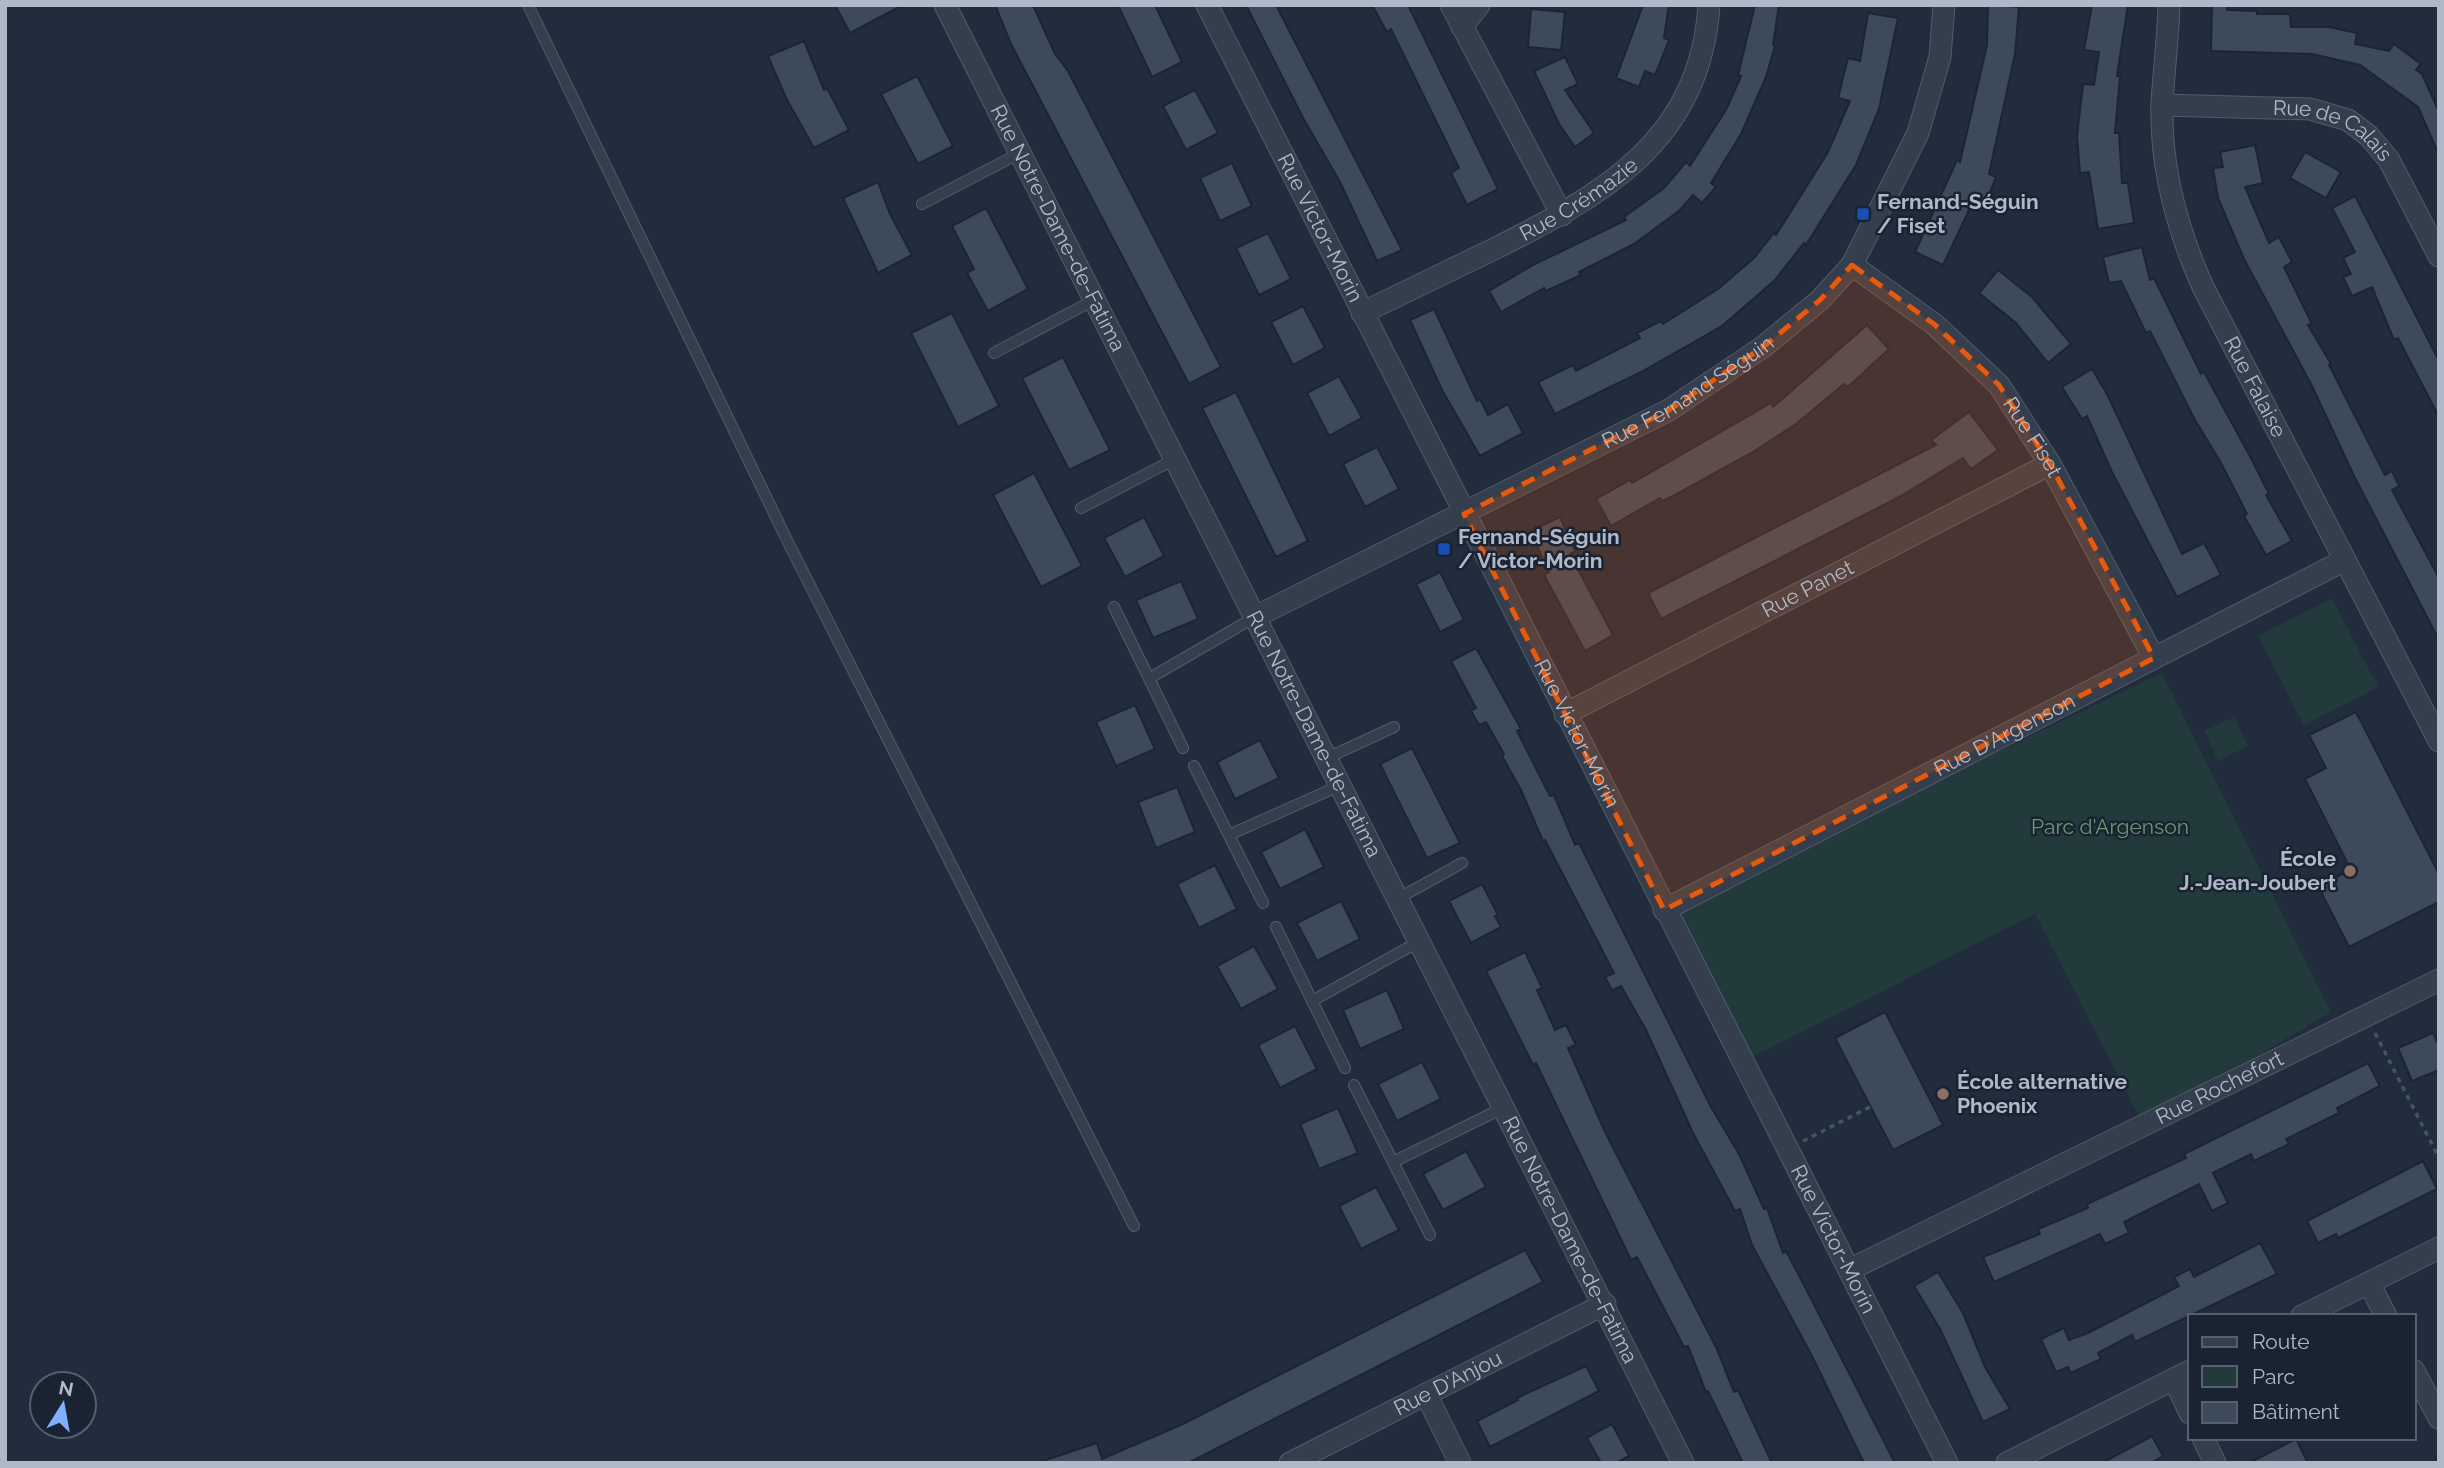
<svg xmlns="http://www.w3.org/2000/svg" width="2444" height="1468" font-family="Raleway,sans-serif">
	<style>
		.green { fill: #233a3d }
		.building { fill: #3d4a5b; stroke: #1c2533; stroke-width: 2 }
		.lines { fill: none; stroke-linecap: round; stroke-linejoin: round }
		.service-casing { stroke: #535c6a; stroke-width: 12 }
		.minor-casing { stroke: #535c6a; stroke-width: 23 }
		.path { stroke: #41575a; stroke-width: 3.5; stroke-dasharray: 5 5; stroke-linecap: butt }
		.service { stroke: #353e4c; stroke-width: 10 }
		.minor { stroke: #353e4c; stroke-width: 21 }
		.marked { fill: #e8590c; fill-opacity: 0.2; stroke: #e8590c; stroke-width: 5; stroke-dasharray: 14 9; stroke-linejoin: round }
		.transit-dot { fill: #1a4fb4; stroke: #1a2331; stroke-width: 2.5 }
		.education-dot { fill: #8d6e63; stroke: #1a2331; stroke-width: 2.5 }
		.labels { text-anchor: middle; stroke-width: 5; stroke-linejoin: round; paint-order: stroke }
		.street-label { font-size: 21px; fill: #b0b9c8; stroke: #1a2331 }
		.poi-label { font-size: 21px; font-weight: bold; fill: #b0b9c8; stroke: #1a2331; text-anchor: start }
		.park-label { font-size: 21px; fill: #669a73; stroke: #1a2331 }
	</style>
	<rect width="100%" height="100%" fill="#212c3c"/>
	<g class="green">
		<polygon points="2332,598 2378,687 2304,725 2258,636"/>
		<polygon points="2162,673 2331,1012 2143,1124 2035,914 1750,1058 1668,910"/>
		<polygon points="2234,717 2248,746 2218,761 2204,731"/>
	</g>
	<g class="building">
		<polygon points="835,5 903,5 850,33"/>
		<polygon points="995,5 1033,5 1055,54 1068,71 1221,367 1189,384 1011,44"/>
		<polygon points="1118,5 1155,5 1182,62 1152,77"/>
		<polygon points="1246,5 1276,5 1402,250 1377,261 1340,182 1303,118"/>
		<polygon points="1372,5 1408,5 1498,189 1467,205 1451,173 1459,168 1391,29 1387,32"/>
		<polygon points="1643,5 1669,5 1664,38 1669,40 1655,75 1645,71 1639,87 1616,78"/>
		<polygon points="1755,5 1779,5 1773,45 1775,46 1766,77 1741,134 1711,183 1716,187 1702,203 1693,195 1680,210 1634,244 1579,272 1581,275 1546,291 1544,288 1501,312 1489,291 1533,265 1626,220 1624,217 1664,188 1686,162 1690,166 1727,108 1741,76 1738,75"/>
		<polygon points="1988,5 2019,7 2015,54 1989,174 1996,177 1982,212 1970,208 1943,265 1915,252 1957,160 1960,162 1987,45"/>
		<polygon points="2092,5 2128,5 2117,76 2120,76 2115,133 2119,133 2122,183 2128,183 2134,223 2098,229 2089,172 2080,173 2077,136 2083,84 2094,85 2099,52 2084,50"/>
		<polygon points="2212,5 2227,5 2227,10 2257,11 2257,14 2290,14 2291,27 2329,27 2357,33 2355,44 2389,51 2394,44 2421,64 2416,70 2422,74 2439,112 2439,155 2418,107 2360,65 2312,54 2211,51"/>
		<polygon points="1531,9 1565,12 1561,50 1528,47"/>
		<polygon points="1868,13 1898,18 1879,109 1856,165 1806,245 1804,243 1775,280 1722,326 1641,372 1555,414 1538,382 1573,365 1576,371 1640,338 1637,333 1661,321 1663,324 1718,289 1754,258 1774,233 1776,235 1828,152 1850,101 1838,98 1848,58 1860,61"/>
		<polygon points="804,41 824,90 827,88 849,130 814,148 786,98 768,56"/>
		<polygon points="1565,57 1578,84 1565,90 1594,133 1575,147 1559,124 1534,71"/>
		<polygon points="917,76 953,146 918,164 881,94"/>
		<polygon points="1195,90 1218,133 1186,150 1163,106"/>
		<polygon points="2255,145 2263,183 2245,187 2269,243 2279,237 2292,262 2284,267 2312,324 2308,325 2331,364 2329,365 2385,475 2392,471 2399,486 2392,490 2439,578 2439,640 2354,476 2312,386 2244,259 2218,198 2213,168 2223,167 2220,152"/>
		<polygon points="2305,152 2341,172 2326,198 2290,178"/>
		<polygon points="1232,163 1252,206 1220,221 1200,178"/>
		<polygon points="878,182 890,214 912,255 878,273 843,198"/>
		<polygon points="2355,196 2439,361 2439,417 2398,338 2394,340 2372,287 2352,296 2343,277 2351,274 2343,258 2355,252 2332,208"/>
		<polygon points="986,208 1028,289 988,311 967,273 974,269 952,226"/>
		<polygon points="1268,233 1291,279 1259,295 1236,248"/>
		<polygon points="2142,247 2150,280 2154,278 2201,374 2204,372 2252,460 2269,494 2266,495 2292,541 2266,555 2244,516 2247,514 2221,463 2195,420 2150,331 2146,333 2121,281 2109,283 2103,257"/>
		<polygon points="1998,270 2032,297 2071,344 2048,363 2016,323 1979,293"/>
		<polygon points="1303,306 1325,348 1293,365 1271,322"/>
		<polygon points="1434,309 1477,401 1480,399 1488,415 1508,404 1523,433 1480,456 1442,390 1410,320"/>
		<polygon points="952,313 999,406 958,427 911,333"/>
		<polygon points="1867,325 1889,349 1848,387 1844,384 1796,424 1753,452 1675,495 1662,501 1660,498 1611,526 1596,499 1630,480 1632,483 1771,403 1773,407"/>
		<polygon points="1063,357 1110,450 1069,470 1022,378"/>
		<polygon points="2092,369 2107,394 2182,554 2204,543 2221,575 2177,597 2112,472 2087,416 2082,419 2062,387"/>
		<polygon points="1339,376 1362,418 1329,436 1307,393"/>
		<polygon points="1236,392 1308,541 1276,557 1202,408"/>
		<polygon points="1969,412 1998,450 1971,469 1963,458 1901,496 1661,619 1648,593 1936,445 1931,440"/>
		<polygon points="1377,447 1399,489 1365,507 1343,464"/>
		<polygon points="1034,473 1082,566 1041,587 993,495"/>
		<polygon points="1144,517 1164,556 1125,577 1104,538"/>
		<polygon points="1560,517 1575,551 1570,554 1613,635 1585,651 1544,575 1549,572 1530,531"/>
		<polygon points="1440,572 1464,620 1440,632 1416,584"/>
		<polygon points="1181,581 1198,619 1153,638 1136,600"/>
		<polygon points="1476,648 1521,729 1517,731 1550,796 1554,795 1575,845 1579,843 1711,1107 1739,1154 1764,1209 1767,1208 1783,1253 1786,1251 1805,1287 1895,1463 1864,1463 1811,1354 1752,1245 1740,1209 1735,1211 1693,1133 1646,1030 1621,986 1612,990 1605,977 1614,973 1545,840 1543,841 1521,790 1502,756 1504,754 1486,722 1479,725 1471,711 1476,708 1451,661"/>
		<polygon points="1135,705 1155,749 1116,766 1096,722"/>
		<polygon points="2356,712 2439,874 2439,902 2349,947 2318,886 2351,870 2305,779 2326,768 2309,735"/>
		<polygon points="1260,740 1279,778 1235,799 1217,762"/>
		<polygon points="1412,748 1460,843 1427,858 1380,764"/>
		<polygon points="1177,787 1195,832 1156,848 1138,802"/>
		<polygon points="1305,829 1324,867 1280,889 1261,852"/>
		<polygon points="1215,865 1237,909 1199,928 1177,884"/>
		<polygon points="1482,884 1498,915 1495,916 1501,927 1471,943 1449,901"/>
		<polygon points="1341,901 1360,939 1317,961 1297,923"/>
		<polygon points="1254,946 1278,989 1241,1009 1217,966"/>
		<polygon points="1525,952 1542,988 1537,990 1555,1030 1566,1025 1576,1045 1568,1048 1605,1132 1716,1347 1734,1392 1738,1390 1772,1463 1743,1463 1708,1391 1706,1392 1688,1346 1684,1347 1637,1257 1631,1260 1536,1063 1533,1065 1486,971"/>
		<polygon points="1387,990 1404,1029 1360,1049 1343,1010"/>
		<polygon points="1885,1012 1943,1125 1893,1150 1835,1038"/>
		<polygon points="1295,1026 1317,1069 1280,1088 1258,1045"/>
		<polygon points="2433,1033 2439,1046 2439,1070 2412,1081 2398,1048"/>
		<polygon points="1422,1062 1441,1099 1397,1121 1378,1084"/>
		<polygon points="2368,1063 2380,1086 2337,1108 2339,1113 2286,1139 2289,1144 2254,1161 2251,1154 2213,1173 2228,1203 2212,1211 2199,1184 2124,1222 2129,1233 2105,1244 2100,1234 1994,1282 1983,1257 2040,1234 2038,1229 2088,1208 2087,1204 2186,1158 2184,1154"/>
		<polygon points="1338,1108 1358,1153 1319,1169 1300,1124"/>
		<polygon points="1466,1151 1486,1187 1443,1210 1423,1174"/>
		<polygon points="2423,1161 2437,1189 2338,1238 2336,1234 2318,1243 2307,1221"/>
		<polygon points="1376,1187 1399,1230 1361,1249 1339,1206"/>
		<polygon points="2260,1243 2277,1274 2135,1342 2132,1335 2098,1353 2101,1359 2071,1373 2068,1367 2056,1372 2041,1339 2064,1328 2069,1340 2088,1333 2179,1286 2174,1277 2190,1269 2194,1277"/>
		<polygon points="1525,1250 1543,1282 1188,1463 1046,1463 1046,1460 1097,1443 1102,1459 1183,1424"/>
		<polygon points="1938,1272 1963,1313 1985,1367 2010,1409 1983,1422 1940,1329 1914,1286"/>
		<polygon points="1586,1366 1599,1391 1490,1447 1477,1421 1518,1400 1517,1398"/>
		<polygon points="1612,1424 1629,1456 1616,1463 1601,1463 1587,1438"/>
		<polygon points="2152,1436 2163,1456 2151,1463 2102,1463"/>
		<polygon points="2296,1439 2308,1463 2249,1463"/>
	</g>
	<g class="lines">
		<g class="service-casing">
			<g id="service">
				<polyline points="528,5 786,538 1134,1226"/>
				<polyline points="922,204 1020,153"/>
				<polyline points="994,353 1094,300"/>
				<polyline points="1081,508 1175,459"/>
				<polyline points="1114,607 1183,748"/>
				<polyline points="1150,678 1255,617"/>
				<polyline points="1327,758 1394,727"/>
				<polyline points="1194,766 1263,903"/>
				<polyline points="1229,835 1341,785"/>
				<polyline points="1399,898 1462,863"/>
				<polyline points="1276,927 1345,1068"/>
				<polyline points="1312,1001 1420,941"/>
				<polyline points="1354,1085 1430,1235"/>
				<polyline points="1393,1162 1505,1107"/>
			</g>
		</g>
		<g class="minor-casing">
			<g id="minor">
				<path id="s1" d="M 945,5 L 1683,1463"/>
				<path id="s2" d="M 1207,5 L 1947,1463"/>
				<polyline points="1451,5 1562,215"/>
				<path id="s3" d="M 2169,5 C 2168,38 2164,70 2162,103 C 2160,167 2177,229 2203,287 L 2439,741"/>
				<polyline points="1462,27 1479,5"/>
				<path id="s4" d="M 2162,105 L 2310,109 L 2348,120 L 2369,136 L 2389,160 L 2439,256"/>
				<path id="s5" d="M 1852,265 L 1934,324 L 1999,385 L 2050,464 L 2154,658"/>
				<path id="s6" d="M 1362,313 C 1405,292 1449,271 1492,250 C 1601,196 1700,142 1709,5"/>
				<path id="s7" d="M 1255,617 L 1669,410 L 1763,347 L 1820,300 L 1852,265 L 1918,133 L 1940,57 L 1944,5"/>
				<path id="s8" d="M 1565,714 L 2050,464"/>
				<path id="s9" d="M 1664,910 L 2345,560"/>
				<path id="s10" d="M 1849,1270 L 2439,980"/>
				<polyline points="2369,1283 2386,1316"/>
				<polyline points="2302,1316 2439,1248"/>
				<polyline points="2414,1371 2439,1418"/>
				<polyline points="2174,1379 2190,1413"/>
				<polyline points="1426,1394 1460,1463"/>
				<polyline points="2203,1438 2215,1463"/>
				<path id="s11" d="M 1290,1463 L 1605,1304"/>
				<polyline points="2007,1463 2190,1371"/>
			</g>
		</g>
		<g class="path">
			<polyline points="2375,1033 2439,1158"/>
			<polyline points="1803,1141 1870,1107"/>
		</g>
		<use href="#service" class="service"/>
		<use href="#minor" class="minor"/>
	</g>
	<path class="marked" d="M 1852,265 L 1934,324 L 1999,385 L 2050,464 L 2154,658 L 1664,910 L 1464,514 L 1669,410 L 1763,347 L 1820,300 Z"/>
	<g class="transit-dot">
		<rect x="1856" y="207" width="14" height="14" rx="3.5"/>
		<rect x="1437" y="542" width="14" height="14" rx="3.5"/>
	</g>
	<g class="education-dot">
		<circle cx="2350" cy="871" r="7"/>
		<circle cx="1943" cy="1094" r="7"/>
	</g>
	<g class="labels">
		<g class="street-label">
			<text dy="7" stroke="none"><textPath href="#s4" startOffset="177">Rue de Calais</textPath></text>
			<text dy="7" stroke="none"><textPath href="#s6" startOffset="245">Rue Crémazie</textPath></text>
			<text dy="7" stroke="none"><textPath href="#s1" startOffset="250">Rue Notre-Dame-de-Fatima</textPath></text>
			<text dy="7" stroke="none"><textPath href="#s2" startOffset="250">Rue Victor-Morin</textPath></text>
			<text dy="7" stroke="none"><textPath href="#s3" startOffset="401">Rue Falaise</textPath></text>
			<text dy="7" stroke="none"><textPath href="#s7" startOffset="488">Rue Fernand Séguin</textPath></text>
			<text dy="7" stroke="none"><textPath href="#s5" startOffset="252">Rue Fiset</textPath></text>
			<text dy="7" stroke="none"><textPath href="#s8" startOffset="273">Rue Panet</textPath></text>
			<text dy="7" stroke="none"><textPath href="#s1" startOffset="817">Rue Notre-Dame-de-Fatima</textPath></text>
			<text dy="7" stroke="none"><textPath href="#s2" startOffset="817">Rue Victor-Morin</textPath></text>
			<text dy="7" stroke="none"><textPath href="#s9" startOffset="383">Rue D'Argenson</textPath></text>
			<text dy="7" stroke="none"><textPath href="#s10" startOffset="413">Rue Rochefort</textPath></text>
			<text dy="7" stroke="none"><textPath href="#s1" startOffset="1384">Rue Notre-Dame-de-Fatima</textPath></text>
			<text dy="7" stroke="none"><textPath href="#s2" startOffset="1384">Rue Victor-Morin</textPath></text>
			<text dy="7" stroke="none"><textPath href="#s11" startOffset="177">Rue D'Anjou</textPath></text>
		</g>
		<g class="poi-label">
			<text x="1877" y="209">Fernand-Séguin<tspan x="1877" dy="24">/ Fiset</tspan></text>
			<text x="1458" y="544">Fernand-Séguin<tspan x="1458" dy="24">/ Victor-Morin</tspan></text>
			<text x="2336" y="866" text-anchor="end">École<tspan x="2336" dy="24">J.-Jean-Joubert</tspan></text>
			<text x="1957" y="1089">École alternative<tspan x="1957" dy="24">Phoenix</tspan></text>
		</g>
		<g class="park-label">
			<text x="2110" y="834">Parc d'Argenson</text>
		</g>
	</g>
	<rect width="2444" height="1468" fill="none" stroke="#b0b9c8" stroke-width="14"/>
	<rect x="2188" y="1314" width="228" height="126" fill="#1a2331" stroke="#565f6d" stroke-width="2"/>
	<rect x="2202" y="1337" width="35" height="10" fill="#353e4c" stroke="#565f6d" stroke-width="2"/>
	<text x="2252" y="1349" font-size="21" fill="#b0b9c8">Route</text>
	<rect x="2202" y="1366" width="35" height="21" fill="#233a3d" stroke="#565f6d" stroke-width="2"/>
	<text x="2252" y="1384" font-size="21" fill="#b0b9c8">Parc</text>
	<rect x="2202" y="1402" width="35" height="21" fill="#3d4a5b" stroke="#565f6d" stroke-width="2"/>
	<text x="2252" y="1419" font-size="21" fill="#b0b9c8">Bâtiment</text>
	<g transform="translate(63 1405) rotate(11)"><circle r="33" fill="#1a2331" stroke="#565f6d" stroke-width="2"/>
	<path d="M0-5L12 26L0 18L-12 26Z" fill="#80affd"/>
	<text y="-10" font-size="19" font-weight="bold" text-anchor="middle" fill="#b0b9c8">N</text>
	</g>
</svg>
